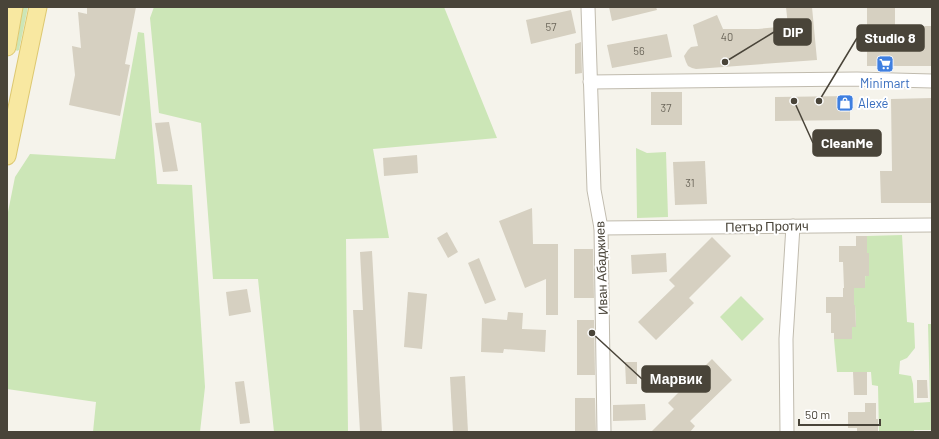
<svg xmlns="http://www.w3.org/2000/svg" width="939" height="439" font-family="Barlow,sans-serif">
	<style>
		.green { fill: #cce6b7 }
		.building { fill: #d6d0c1 }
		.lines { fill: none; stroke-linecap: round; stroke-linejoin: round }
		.minor-casing { stroke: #c0bbae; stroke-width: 15 }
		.major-casing { stroke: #ddc871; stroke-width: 19 }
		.minor { stroke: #fff; stroke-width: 13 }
		.major { stroke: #f8e8a1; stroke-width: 17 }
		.labels { text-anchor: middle; stroke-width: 4; stroke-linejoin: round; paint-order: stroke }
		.number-label { font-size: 11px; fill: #6c675b }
		.shop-label { font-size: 13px; fill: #366cbe; stroke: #fff }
		.street-label { font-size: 13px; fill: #494439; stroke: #fff }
		.leader { fill: none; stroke: #494439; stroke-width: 1.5 }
		.callout-dot { fill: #494439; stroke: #fff; stroke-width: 1.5 }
		.callout { fill: #494439; stroke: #494439; stroke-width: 1.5 }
		.callout-label { font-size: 14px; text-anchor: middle; font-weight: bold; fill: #fff }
	</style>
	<rect width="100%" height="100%" fill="#f5f3eb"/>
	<g class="green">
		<polygon points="23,7 28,7 19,50 17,51 16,50"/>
		<polygon points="154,7 444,7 497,138 373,149 389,238 346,239 348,432 274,432 258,279 213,279 201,123 159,113 150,18"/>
		<polygon points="138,32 144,33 157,184 192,185 205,387 200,432 93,432 96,402 7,389 7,217 15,177 30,154 115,159"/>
		<polygon points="636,148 647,153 666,152 668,217 637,218"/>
		<path d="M 902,235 L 907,322 L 914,323 L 915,348 L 907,358 L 900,361 L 899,374 L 911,376 L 913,384 L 914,403 L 930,402 L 928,324 L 932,324 L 932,430 L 914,430 L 914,432 L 879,432 L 878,386 L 872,385 L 871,372 L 837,372 L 834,339 L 852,339 L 852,327 L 856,327 L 855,305 L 854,305 L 854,288 L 865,287 C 865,270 867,253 867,236 Z"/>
		<polygon points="741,296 764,319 742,341 720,317"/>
	</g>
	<g class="building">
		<polygon points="87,7 136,7 125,64 130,65 120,116 69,105 75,75 72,46 81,48 78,12 87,14"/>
		<polygon points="609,7 656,7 657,10 612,21"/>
		<polygon points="786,7 812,7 817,60 696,69 692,68 688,66 686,62 684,56 688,50 691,47 698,46 693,25 717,15 723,29 758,29 788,26"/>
		<polygon points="867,7 895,7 895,26 932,26 932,66 867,66"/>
		<polygon points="571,10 576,33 531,44 526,20"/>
		<polygon points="667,34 672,57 612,68 607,45"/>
		<polygon points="581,42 582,73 575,74 575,44"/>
		<rect x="651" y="92" width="31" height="33"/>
		<polygon points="850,96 850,120 775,121 775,97"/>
		<polygon points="932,98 932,203 881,203 880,171 892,171 891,99"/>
		<polygon points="169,122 178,171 163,172 155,123"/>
		<polygon points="417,155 418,173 384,176 383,158"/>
		<polygon points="705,161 707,204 675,205 673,162"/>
		<polygon points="532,208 533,244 558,244 558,315 546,315 546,279 525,288 499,221"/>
		<polygon points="447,232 458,252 448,258 437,238"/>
		<polygon points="856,236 867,236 867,253 869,253 869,276 865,276 865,288 854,288 854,305 855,305 856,327 852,327 852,339 834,339 834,333 831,333 831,313 826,313 826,297 843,297 843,288 844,288 843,262 839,262 839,246 856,246"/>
		<polygon points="712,237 731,256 689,298 694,303 656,340 638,322 675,286 669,280"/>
		<polygon points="574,249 593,249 594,298 574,298"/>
		<polygon points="372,251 382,432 360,432 353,310 363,310 360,252"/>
		<polygon points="666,253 667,272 632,274 631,255"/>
		<polygon points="479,258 496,300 485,304 468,263"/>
		<polygon points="247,289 251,312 229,316 226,292"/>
		<polygon points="408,292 427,294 422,349 404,347"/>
		<polygon points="508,312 523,313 522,329 546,330 545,352 504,349 503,353 481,352 482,318 507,320"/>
		<polygon points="577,320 594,320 595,375 577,375"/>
		<polygon points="712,359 732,380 690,421 695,426 690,432 651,432 674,409 668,403"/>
		<polygon points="625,362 637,362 637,384 626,384"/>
		<polygon points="853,372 867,372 867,395 854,395"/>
		<polygon points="465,376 468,432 453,432 450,377"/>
		<polygon points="917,380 927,380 928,398 917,398"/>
		<polygon points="244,381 250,423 240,424 235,382"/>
		<polygon points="575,398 595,398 596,432 575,432"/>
		<polygon points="865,403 876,403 876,419 878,419 878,432 857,432 857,428 848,428 848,412 865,412"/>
		<polygon points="645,404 646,420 613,421 613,405"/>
	</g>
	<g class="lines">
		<g class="minor-casing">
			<g id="minor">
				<polyline points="588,7 594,190 601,228 604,432"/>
				<polyline points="590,82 857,79 932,81"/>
				<polyline points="601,228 932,225"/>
				<polyline points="787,432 786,339 793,226"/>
			</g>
		</g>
		<g class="major-casing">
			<g id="major">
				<polyline points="7,47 14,7"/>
				<polyline points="7,156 38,7"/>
			</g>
		</g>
		<use href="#minor" class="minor"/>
		<use href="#major" class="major"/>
	</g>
	<defs>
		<g id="supermarket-square" transform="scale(0.9)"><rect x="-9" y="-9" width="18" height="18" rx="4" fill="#3f7fe0" stroke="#fff"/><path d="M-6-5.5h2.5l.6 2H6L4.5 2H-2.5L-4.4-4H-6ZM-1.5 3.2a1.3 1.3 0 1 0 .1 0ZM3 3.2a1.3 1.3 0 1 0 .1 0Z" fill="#fff"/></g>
		<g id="shop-square" transform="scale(0.9)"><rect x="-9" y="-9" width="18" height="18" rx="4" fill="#3f7fe0" stroke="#fff"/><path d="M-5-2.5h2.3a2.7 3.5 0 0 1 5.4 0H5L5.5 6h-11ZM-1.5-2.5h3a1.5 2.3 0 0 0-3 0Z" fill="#fff"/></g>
	</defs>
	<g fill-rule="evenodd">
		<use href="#supermarket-square" x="885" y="64"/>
		<use href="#shop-square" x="845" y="103"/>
	</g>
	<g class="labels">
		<g class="number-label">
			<text x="551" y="31">57</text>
			<text x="727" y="41">40</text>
			<text x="639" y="55">56</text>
			<text x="666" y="112">37</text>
			<text x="690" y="187">31</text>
		</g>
		<g class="shop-label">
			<text x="885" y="88">Minimart</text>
			<text x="858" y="108" text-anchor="start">Alexé</text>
		</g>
		<g class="street-label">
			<text transform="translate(767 226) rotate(-1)" y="5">Петър Протич</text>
			<text transform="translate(601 268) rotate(-92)" y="5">Иван Абаджиев</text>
		</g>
	</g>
	<path class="leader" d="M725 62L774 32M819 101L857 38M794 101L813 143M592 333L642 379"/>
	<g class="callout-dot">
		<circle cx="725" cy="62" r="4"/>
		<circle cx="819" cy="101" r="4"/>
		<circle cx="794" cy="101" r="4"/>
		<circle cx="592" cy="333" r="4"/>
	</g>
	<g class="callout">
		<rect x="774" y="19" width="37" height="26" rx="4"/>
		<rect x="857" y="25" width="67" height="26" rx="4"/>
		<rect x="813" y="130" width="68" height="26" rx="4"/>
		<rect x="642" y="366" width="68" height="26" rx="4"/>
	</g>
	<g class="callout-label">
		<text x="793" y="37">DIP</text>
		<text x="890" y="43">Studio 8</text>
		<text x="847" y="148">CleanMe</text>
		<text x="676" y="384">Марвик</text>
	</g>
	<rect width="939" height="439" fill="none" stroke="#494439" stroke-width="16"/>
	<path d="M799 419v6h81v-6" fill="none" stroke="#494439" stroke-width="2"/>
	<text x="805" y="419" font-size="12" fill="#494439" stroke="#ffffff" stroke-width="3" paint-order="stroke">50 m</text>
</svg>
